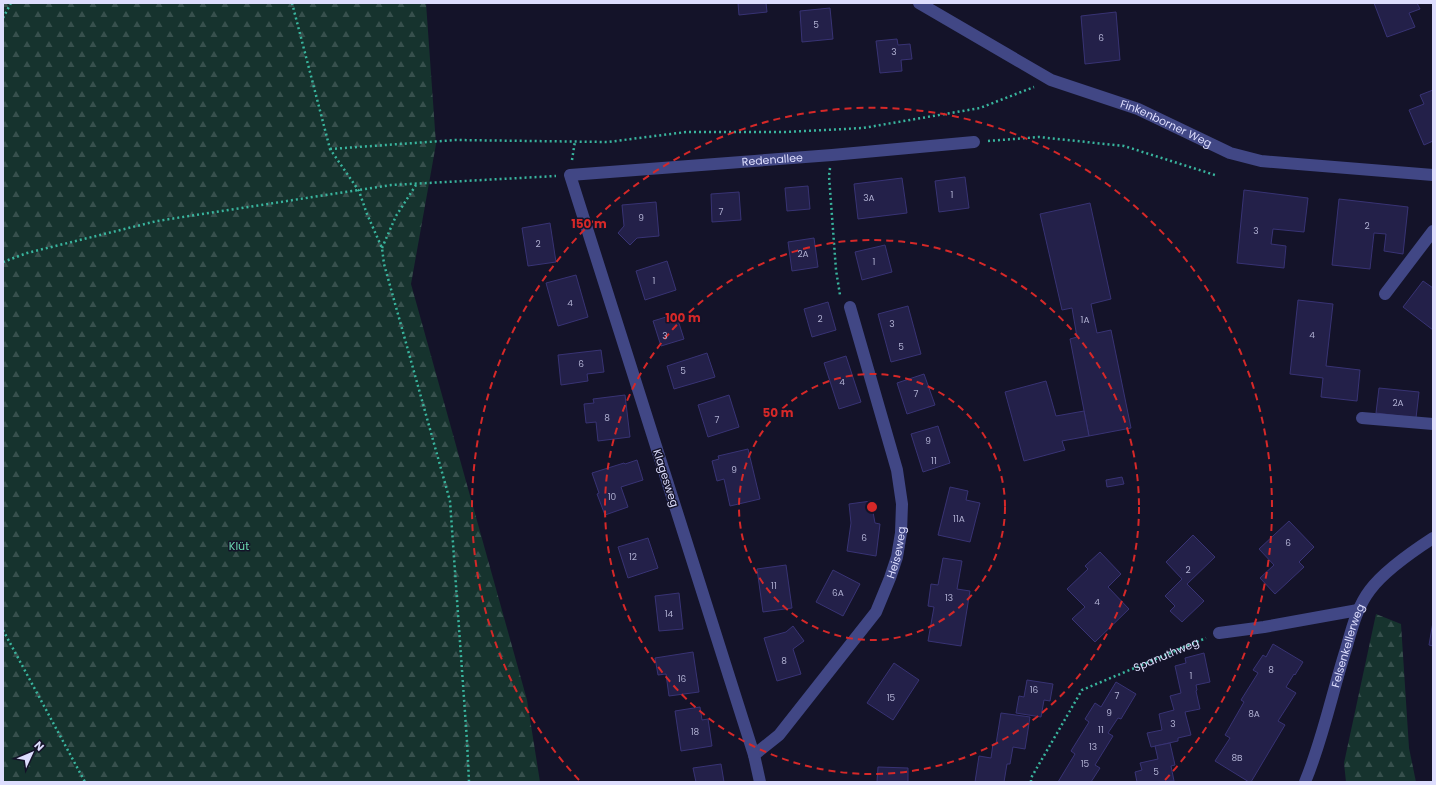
<svg xmlns="http://www.w3.org/2000/svg" width="1436" height="785" font-family="Poppins,sans-serif">
	<style>
		.forest { fill: url(#forest-firs) }
		.building { fill: #232049; stroke: #383374 }
		.lines { fill: none; stroke-linecap: round; stroke-linejoin: round }
		.path { stroke: #39b59e; stroke-width: 2.5; stroke-dasharray: 2 3; stroke-linecap: butt }
		.minor { stroke: #414785; stroke-width: 12 }
		.ring { fill: none; stroke: #d62828; stroke-width: 2; stroke-dasharray: 7 5 }
		.labels { text-anchor: middle; stroke-width: 3; stroke-linejoin: round; paint-order: stroke }
		.number-label { font-size: 9px; fill: #aeaed0 }
		.street-label { font-size: 11px; fill: #ddddfd; stroke: #141329 }
		.park-label { font-size: 11px; fill: #6cdab1; stroke: #141329 }
		.centre { fill: #d62828; stroke: #141329; stroke-width: 2 }
		.ring-label { font-size: 12px; text-anchor: middle; font-weight: bold; fill: #d62828; stroke: #141329; stroke-width: 3; stroke-linejoin: round; paint-order: stroke }
	</style>
	<defs>
		<pattern id="forest-firs" width="22" height="20" patternUnits="userSpaceOnUse"><rect width="22" height="20" fill="#16332e"/><path d="M5 1l3.5 6h-7zM16 11l3.5 6h-7z" fill="#37504d"/></pattern>
	</defs>
	<rect width="100%" height="100%" fill="#141329"/>
	<g class="forest">
		<polygon points="3,3 426,3 436,144 411,284 527,700 540,782 3,782"/>
		<polygon points="1376,614 1401,624 1409,748 1416,782 1346,782 1344,763"/>
	</g>
	<g class="building">
		<polygon points="738,3 766,3 767,12 739,15"/>
		<polygon points="1374,3 1417,3 1420,9 1409,13 1415,27 1387,37"/>
		<polygon points="830,8 833,39 802,42 800,11"/>
		<polygon points="1116,12 1120,60 1085,64 1081,16"/>
		<polygon points="897,39 898,45 910,44 912,59 901,60 902,71 880,73 876,41"/>
		<polygon points="1433,90 1433,141 1424,145 1409,110 1424,104 1420,95"/>
		<polygon points="965,177 969,208 939,212 935,181"/>
		<polygon points="902,178 907,213 858,219 854,184"/>
		<polygon points="808,186 810,209 787,211 785,188"/>
		<polygon points="1244,190 1308,198 1304,232 1273,229 1271,244 1286,246 1284,268 1237,263"/>
		<polygon points="739,192 741,220 712,222 711,194"/>
		<polygon points="1339,199 1408,207 1403,254 1384,251 1386,234 1374,233 1370,269 1332,265"/>
		<polygon points="656,202 659,236 637,238 630,245 618,233 624,226 622,205"/>
		<polygon points="1090,203 1111,299 1091,304 1097,333 1111,330 1131,428 1089,436 1070,339 1077,337 1072,308 1062,310 1040,214"/>
		<polygon points="550,223 556,262 528,266 522,228"/>
		<polygon points="814,238 818,267 792,271 788,242"/>
		<polygon points="885,245 892,272 862,280 855,252"/>
		<polygon points="667,261 676,290 645,300 636,271"/>
		<polygon points="576,275 588,317 558,326 546,283"/>
		<polygon points="1423,281 1433,288 1433,330 1403,307"/>
		<polygon points="1298,300 1333,304 1326,366 1360,370 1357,401 1321,397 1323,378 1290,374"/>
		<polygon points="828,302 836,330 812,337 804,309"/>
		<polygon points="908,306 921,354 891,362 878,314"/>
		<polygon points="676,314 684,339 661,346 653,321"/>
		<polygon points="601,350 604,372 587,374 588,381 561,385 558,355"/>
		<polygon points="707,353 715,377 674,389 667,366"/>
		<polygon points="846,356 861,402 839,409 824,363"/>
		<polygon points="924,374 935,405 907,414 897,383"/>
		<polygon points="1046,381 1056,416 1084,411 1089,436 1062,441 1065,450 1024,461 1005,392"/>
		<polygon points="1379,388 1419,392 1416,418 1376,413"/>
		<polygon points="625,395 630,437 598,441 596,422 586,423 584,404 594,403 593,399"/>
		<polygon points="729,395 739,427 708,437 698,405"/>
		<polygon points="938,426 950,463 923,472 911,434"/>
		<polygon points="748,449 760,499 730,506 724,479 717,481 712,461 719,459 718,456"/>
		<polygon points="637,460 643,480 621,487 628,507 605,515 597,494 599,493 592,473 624,463 625,464"/>
		<polygon points="1122,477 1124,484 1107,487 1106,480"/>
		<polygon points="950,487 968,491 966,500 980,503 970,542 938,535"/>
		<polygon points="871,501 875,523 880,524 876,556 847,551 851,523 849,504"/>
		<polygon points="1289,521 1314,547 1299,562 1304,567 1275,594 1260,578 1274,565 1259,549"/>
		<polygon points="1193,535 1215,557 1187,584 1204,601 1182,622 1170,611 1175,606 1165,596 1182,579 1166,562"/>
		<polygon points="648,538 658,568 628,578 618,547"/>
		<polygon points="1100,552 1121,574 1108,587 1129,609 1095,642 1072,619 1085,607 1067,589 1088,569 1085,566"/>
		<polygon points="943,558 962,561 957,589 970,591 961,646 928,641 934,607 928,606 931,584 938,585"/>
		<polygon points="786,565 792,608 763,612 757,569"/>
		<polygon points="833,570 860,584 843,616 816,602"/>
		<polygon points="679,593 683,629 659,631 655,596"/>
		<polygon points="1433,622 1433,646 1429,645"/>
		<polygon points="793,626 804,641 793,649 801,674 777,681 764,638 786,632"/>
		<polygon points="1273,644 1303,662 1295,675 1294,674 1286,687 1296,693 1278,721 1285,725 1251,782 1249,782 1215,761 1230,738 1225,735 1244,702 1241,700 1258,673 1253,670 1263,655 1266,657"/>
		<polygon points="693,652 699,692 669,696 666,674 658,675 655,658"/>
		<polygon points="1204,653 1210,682 1196,685 1197,690 1196,691 1200,709 1185,712 1191,735 1178,738 1178,741 1151,747 1147,733 1162,730 1159,714 1174,710 1170,696 1181,693 1175,666 1186,663 1185,658"/>
		<polygon points="894,663 919,680 893,720 867,703"/>
		<polygon points="1027,680 1053,684 1050,701 1044,700 1041,717 1016,713 1019,696 1024,697"/>
		<polygon points="1116,682 1136,694 1121,719 1118,718 1108,733 1113,736 1095,765 1100,768 1091,782 1058,782 1075,754 1071,751 1089,722 1085,719 1095,703 1101,707"/>
		<polygon points="700,707 702,720 708,719 712,746 681,751 675,711"/>
		<polygon points="1001,713 1030,717 1025,749 1013,747 1010,764 1007,764 1004,782 975,782 979,756 991,758 993,744 996,744"/>
		<polygon points="1170,743 1175,765 1171,766 1174,781 1137,782 1135,772 1142,770 1140,763 1158,759 1155,746"/>
		<polygon points="721,764 724,782 696,782 693,768"/>
		<polygon points="878,767 908,768 908,782 877,782"/>
	</g>
	<g class="lines">
		<g class="path">
			<polyline points="292,3 330,149 359,191 367,214 382,248 384,264 450,501 467,741 469,782"/>
			<polyline points="3,18 11,3"/>
			<polyline points="988,141 1039,137 1124,146 1215,175"/>
			<polyline points="330,149 456,140 608,142 686,132 786,132 863,128 980,108 1034,87"/>
			<polyline points="572,160 575,141"/>
			<polyline points="830,168 829,176 836,270 840,295 841,296"/>
			<polyline points="382,248 396,216 416,185"/>
			<polyline points="3,262 27,253 157,221 391,185 556,176"/>
			<polyline points="3,630 85,782"/>
			<path id="s1" d="M 1031,782 L 1031,778 L 1082,690 L 1206,638"/>
		</g>
		<g class="minor">
			<path id="s2" d="M 919,3 L 1051,80 L 1138,109 L 1230,153 L 1261,161 L 1433,175"/>
			<polyline points="1385,294 1433,231"/>
			<polyline points="1362,418 1433,424"/>
			<polyline points="1219,633 1264,627 1358,610"/>
			<path id="s3" d="M 754,755 L 779,735 L 876,612 L 890,578 L 897,557 L 901,533 L 902,504 L 897,470 L 850,307"/>
			<path id="s4" d="M 760,782 L 754,755 L 570,175 L 832,155 L 974,142"/>
			<path id="s5" d="M 1305,782 C 1323,739 1332,693 1346,649 C 1352,628 1357,607 1370,590 C 1384,571 1413,551 1433,538"/>
		</g>
	</g>
	<g class="ring">
		<circle cx="872" cy="507" r="133"/>
		<circle cx="872" cy="507" r="267"/>
		<path d="M579 780A400 400 0 1 1 1165 780"/>
	</g>
	<g class="labels">
		<g class="number-label">
			<text x="816" y="28">5</text>
			<text x="1101" y="41">6</text>
			<text x="894" y="55">3</text>
			<text x="952" y="198">1</text>
			<text x="869" y="201">3A</text>
			<text x="721" y="215">7</text>
			<text x="641" y="221">9</text>
			<text x="1367" y="229">2</text>
			<text x="1256" y="234">3</text>
			<text x="538" y="247">2</text>
			<text x="803" y="257">2A</text>
			<text x="874" y="265">1</text>
			<text x="654" y="284">1</text>
			<text x="570" y="306">4</text>
			<text x="820" y="322">2</text>
			<text x="1085" y="323">1A</text>
			<text x="892" y="327">3</text>
			<text x="1312" y="338">4</text>
			<text x="665" y="339">3</text>
			<text x="901" y="350">5</text>
			<text x="581" y="367">6</text>
			<text x="683" y="374">5</text>
			<text x="842" y="385">4</text>
			<text x="916" y="397">7</text>
			<text x="1398" y="406">2A</text>
			<text x="607" y="421">8</text>
			<text x="717" y="423">7</text>
			<text x="928" y="444">9</text>
			<text x="934" y="464">11</text>
			<text x="734" y="473">9</text>
			<text x="612" y="500">10</text>
			<text x="959" y="522">11A</text>
			<text x="864" y="541">6</text>
			<text x="1288" y="546">6</text>
			<text x="633" y="560">12</text>
			<text x="1188" y="573">2</text>
			<text x="774" y="589">11</text>
			<text x="838" y="596">6A</text>
			<text x="949" y="601">13</text>
			<text x="1097" y="605">4</text>
			<text x="669" y="617">14</text>
			<text x="784" y="664">8</text>
			<text x="1271" y="673">8</text>
			<text x="1191" y="679">1</text>
			<text x="682" y="682">16</text>
			<text x="1034" y="693">16</text>
			<text x="1117" y="699">7</text>
			<text x="891" y="701">15</text>
			<text x="1109" y="716">9</text>
			<text x="1254" y="717">8A</text>
			<text x="1173" y="727">3</text>
			<text x="1101" y="733">11</text>
			<text x="695" y="735">18</text>
			<text x="1093" y="750">13</text>
			<text x="1237" y="761">8B</text>
			<text x="1085" y="767">15</text>
			<text x="1156" y="775">5</text>
		</g>
		<g class="street-label">
			<text dy="4" stroke="none"><textPath href="#s2" startOffset="276">Finkenborner Weg</textPath></text>
			<text dy="4" stroke="none"><textPath href="#s4" startOffset="839">Redenallee</textPath></text>
			<text transform="translate(666 478) rotate(72)" y="4">Klagesweg</text>
			<text dy="4" stroke="none"><textPath href="#s3" startOffset="252">Heiseweg</textPath></text>
			<text dy="4" stroke="none"><textPath href="#s5" startOffset="143">Felsenkellerweg</textPath></text>
			<text dy="4" stroke="none"><textPath href="#s1" startOffset="197">Spanuthweg</textPath></text>
		</g>
		<g class="park-label">
			<text x="239" y="550">Klüt</text>
		</g>
	</g>
	<circle cx="872" cy="507" r="6" class="centre"/>
	<g class="ring-label">
		<text x="589" y="228">150 m</text>
		<text x="683" y="322">100 m</text>
		<text x="778" y="417">50 m</text>
	</g>
	<rect width="1436" height="785" fill="none" stroke="#ddddfd" stroke-width="8"/>
	<g transform="translate(32 753) rotate(46)" stroke="#141329" stroke-width="3" paint-order="stroke">
	<path d="M0-3L7 15L0 10L-7 15Z" fill="#ddddfd"/>
	<text y="-6" font-size="11" font-weight="bold" text-anchor="middle" fill="#ddddfd">N</text>
	</g>
</svg>
